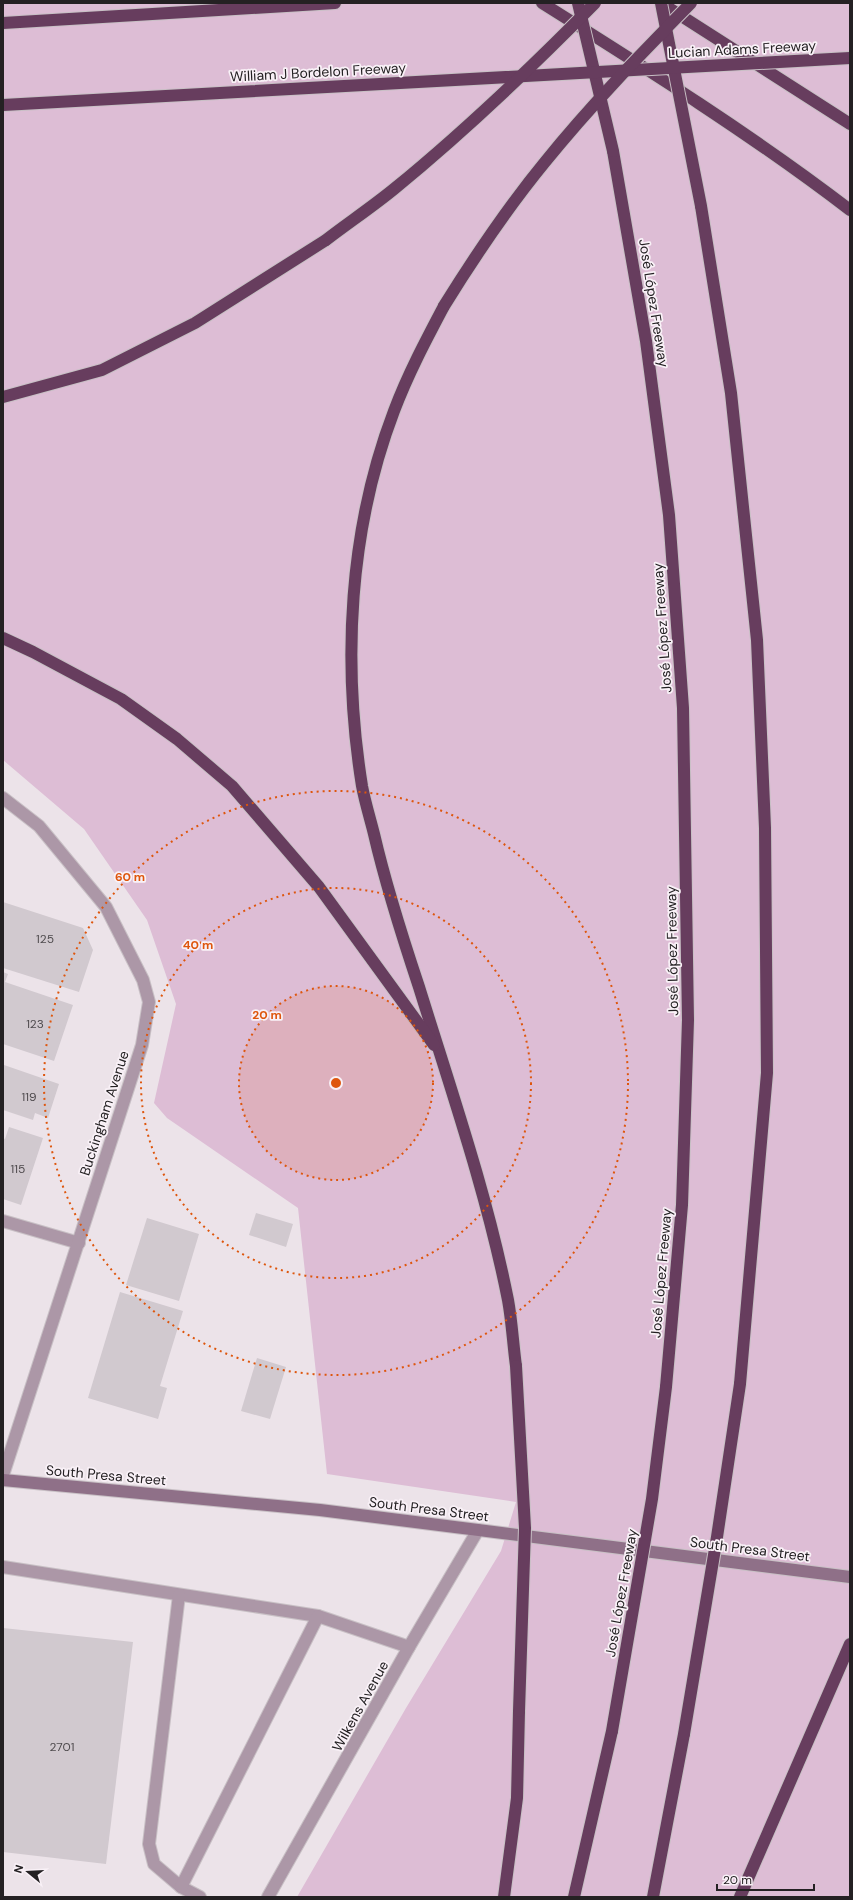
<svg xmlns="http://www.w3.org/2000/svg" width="853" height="1900" font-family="'DM Sans',sans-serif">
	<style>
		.green { fill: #ddbdd5 }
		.building { fill: #d1c9cf }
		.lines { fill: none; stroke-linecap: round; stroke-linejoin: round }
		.lane-casing { stroke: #c8c0c5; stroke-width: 14 }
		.street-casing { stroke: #c8c0c5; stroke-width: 14 }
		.secondary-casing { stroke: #c8c0c5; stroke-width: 14 }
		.highway-casing { stroke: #c8c0c5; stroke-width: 14 }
		.lane { stroke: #ac97a7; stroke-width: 12 }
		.street { stroke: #ac97a7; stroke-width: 12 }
		.secondary { stroke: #8f7088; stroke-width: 12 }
		.highway { stroke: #673d5e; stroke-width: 12 }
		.highway-bridge-casing { stroke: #c8c0c5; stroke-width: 14; stroke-linecap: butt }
		.highway-bridge { stroke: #673d5e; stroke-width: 12 }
		.ring { fill: none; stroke: #de560d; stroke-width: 2; stroke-dasharray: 2 4 }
		.labels { text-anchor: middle; stroke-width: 3.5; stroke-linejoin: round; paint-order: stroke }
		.number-label { font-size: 12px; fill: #4f4b4e }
		.street-label { font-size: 14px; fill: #242123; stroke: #f9f1f7 }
		.centre { fill: #de560d; stroke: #f9f1f7; stroke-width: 2 }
		.ring-label { font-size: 12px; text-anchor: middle; font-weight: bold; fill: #de560d; stroke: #f9f1f7; stroke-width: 3.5; stroke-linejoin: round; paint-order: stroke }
	</style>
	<rect width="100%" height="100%" fill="#ece3e9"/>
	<polygon class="green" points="3,3 850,3 850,1897 297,1897 406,1708 501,1551 516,1502 327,1474 298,1208 167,1118 154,1103 176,1004 147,920 84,829 3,760"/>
	<g class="building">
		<polygon points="3,902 83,928 93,950 79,992 3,968"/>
		<polygon points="3,972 8,974 5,982 73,1005 54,1061 3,1044"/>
		<polygon points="4,1065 59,1084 48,1118 35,1113 33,1120 3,1110"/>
		<polygon points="9,1127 43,1138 21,1205 3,1199 3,1138 5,1139"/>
		<polygon points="256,1213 293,1224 286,1247 249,1235"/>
		<polygon points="147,1218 199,1234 179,1301 126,1285"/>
		<polygon points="120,1292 183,1311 160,1386 167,1388 158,1419 88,1398"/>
		<polygon points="257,1358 286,1367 270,1419 241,1411"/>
		<polygon points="3,1628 133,1642 106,1864 3,1852"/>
	</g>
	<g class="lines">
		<g class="lane-casing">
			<g id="lane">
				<polyline points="3,1221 79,1243"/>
				<polyline points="3,1567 318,1616 409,1647"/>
				<polyline points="179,1595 149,1844 154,1864 181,1887 200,1897"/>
				<polyline points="181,1887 318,1616"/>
			</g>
		</g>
		<g class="street-casing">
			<g id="street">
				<polyline points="3,798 39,826 106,907 143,980 149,1002 142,1045 3,1475"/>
				<polyline points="268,1897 409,1647 478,1530"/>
			</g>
		</g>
		<g class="secondary-casing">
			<polyline id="secondary" points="3,1480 320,1510 850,1577"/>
		</g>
		<g class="highway-casing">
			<g id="highway">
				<path d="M 542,3 C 647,69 752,135 850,210"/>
				<polyline points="661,3 850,124"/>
				<polyline points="3,23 335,3"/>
				<polyline points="613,151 646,341 669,515 683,708 688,1020 682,1205 666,1387"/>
				<polyline points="701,206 731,393 757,640 765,828 767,1073 740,1384"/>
				<path d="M 444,306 C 426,340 408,374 394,411 C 349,529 342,661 362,786 C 365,802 370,818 374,834 C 386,886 402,936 419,987 C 451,1090 487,1194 508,1300 C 512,1322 513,1344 516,1366"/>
				<polyline points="3,397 102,370 195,323 326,240"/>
				<polyline points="3,638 33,652 121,699 177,739 232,786 319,887 434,1045"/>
				<polyline points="504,1897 517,1798 519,1711"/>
				<polyline points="574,1897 612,1731"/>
				<polyline points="653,1897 684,1734"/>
				<polyline points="740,1897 850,1644"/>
			</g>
		</g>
		<use href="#lane" class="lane"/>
		<use href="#street" class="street"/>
		<use href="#secondary" class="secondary"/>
		<use href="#highway" class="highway"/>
		<g class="highway-bridge-casing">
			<g id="highway-bridge">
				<polyline points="578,3 613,151"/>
				<polyline points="661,3 701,206"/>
				<polyline points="3,105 850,58"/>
				<path d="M 326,240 C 348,223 372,207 394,189 C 465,131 531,68 595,3"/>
				<path d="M 444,306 C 475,256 508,207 545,162 C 590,106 641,54 691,3"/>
				<polyline points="516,1366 525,1528 519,1711"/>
				<polyline points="612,1731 652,1499 666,1387"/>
				<polyline points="684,1734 717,1537 740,1384"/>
			</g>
		</g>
		<use href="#highway-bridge" class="highway-bridge"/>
	</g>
	<circle cx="336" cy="1083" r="97" fill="#de560d" fill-opacity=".12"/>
	<g class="ring">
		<circle cx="336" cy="1083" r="97"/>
		<circle cx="336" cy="1083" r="195"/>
		<circle cx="336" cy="1083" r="292"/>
	</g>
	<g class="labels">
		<g class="number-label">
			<text x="45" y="943">125</text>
			<text x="35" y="1028">123</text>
			<text x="29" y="1101">119</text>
			<text x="18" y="1173">115</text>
			<text x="62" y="1751">2701</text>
		</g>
		<g class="street-label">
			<text transform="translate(742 49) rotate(-3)" y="5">Lucian Adams Freeway</text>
			<text transform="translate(318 72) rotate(-3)" y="5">William J Bordelon Freeway</text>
			<text transform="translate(654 303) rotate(81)" y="5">José López Freeway</text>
			<text transform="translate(662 628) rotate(-94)" y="5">José López Freeway</text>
			<text transform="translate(672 951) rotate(-91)" y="5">José López Freeway</text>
			<text transform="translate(104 1113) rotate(-72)" y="5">Buckingham Avenue</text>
			<text transform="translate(661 1273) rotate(-85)" y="5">José López Freeway</text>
			<text transform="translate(106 1475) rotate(5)" y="5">South Presa Street</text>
			<text transform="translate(429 1509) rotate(7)" y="5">South Presa Street</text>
			<text transform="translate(750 1549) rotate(7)" y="5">South Presa Street</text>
			<text transform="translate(621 1593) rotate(-80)" y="5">José López Freeway</text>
			<text transform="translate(360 1706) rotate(-61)" y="5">Wilkens Avenue</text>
		</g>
	</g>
	<circle cx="336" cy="1083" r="6" class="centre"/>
	<g class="ring-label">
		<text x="130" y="881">60 m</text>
		<text x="198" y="949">40 m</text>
		<text x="267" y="1019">20 m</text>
	</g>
	<rect width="853" height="1900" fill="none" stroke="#242123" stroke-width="8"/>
	<g transform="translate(28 1872) rotate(288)" stroke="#f9f1f7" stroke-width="3" paint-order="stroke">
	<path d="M0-3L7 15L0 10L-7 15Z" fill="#242123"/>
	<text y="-6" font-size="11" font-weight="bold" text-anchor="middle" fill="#242123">N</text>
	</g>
	<path d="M717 1884v6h97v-6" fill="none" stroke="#242123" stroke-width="2"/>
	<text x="723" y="1884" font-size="12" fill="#242123" stroke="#f9f1f7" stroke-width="3" paint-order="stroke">20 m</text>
</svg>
